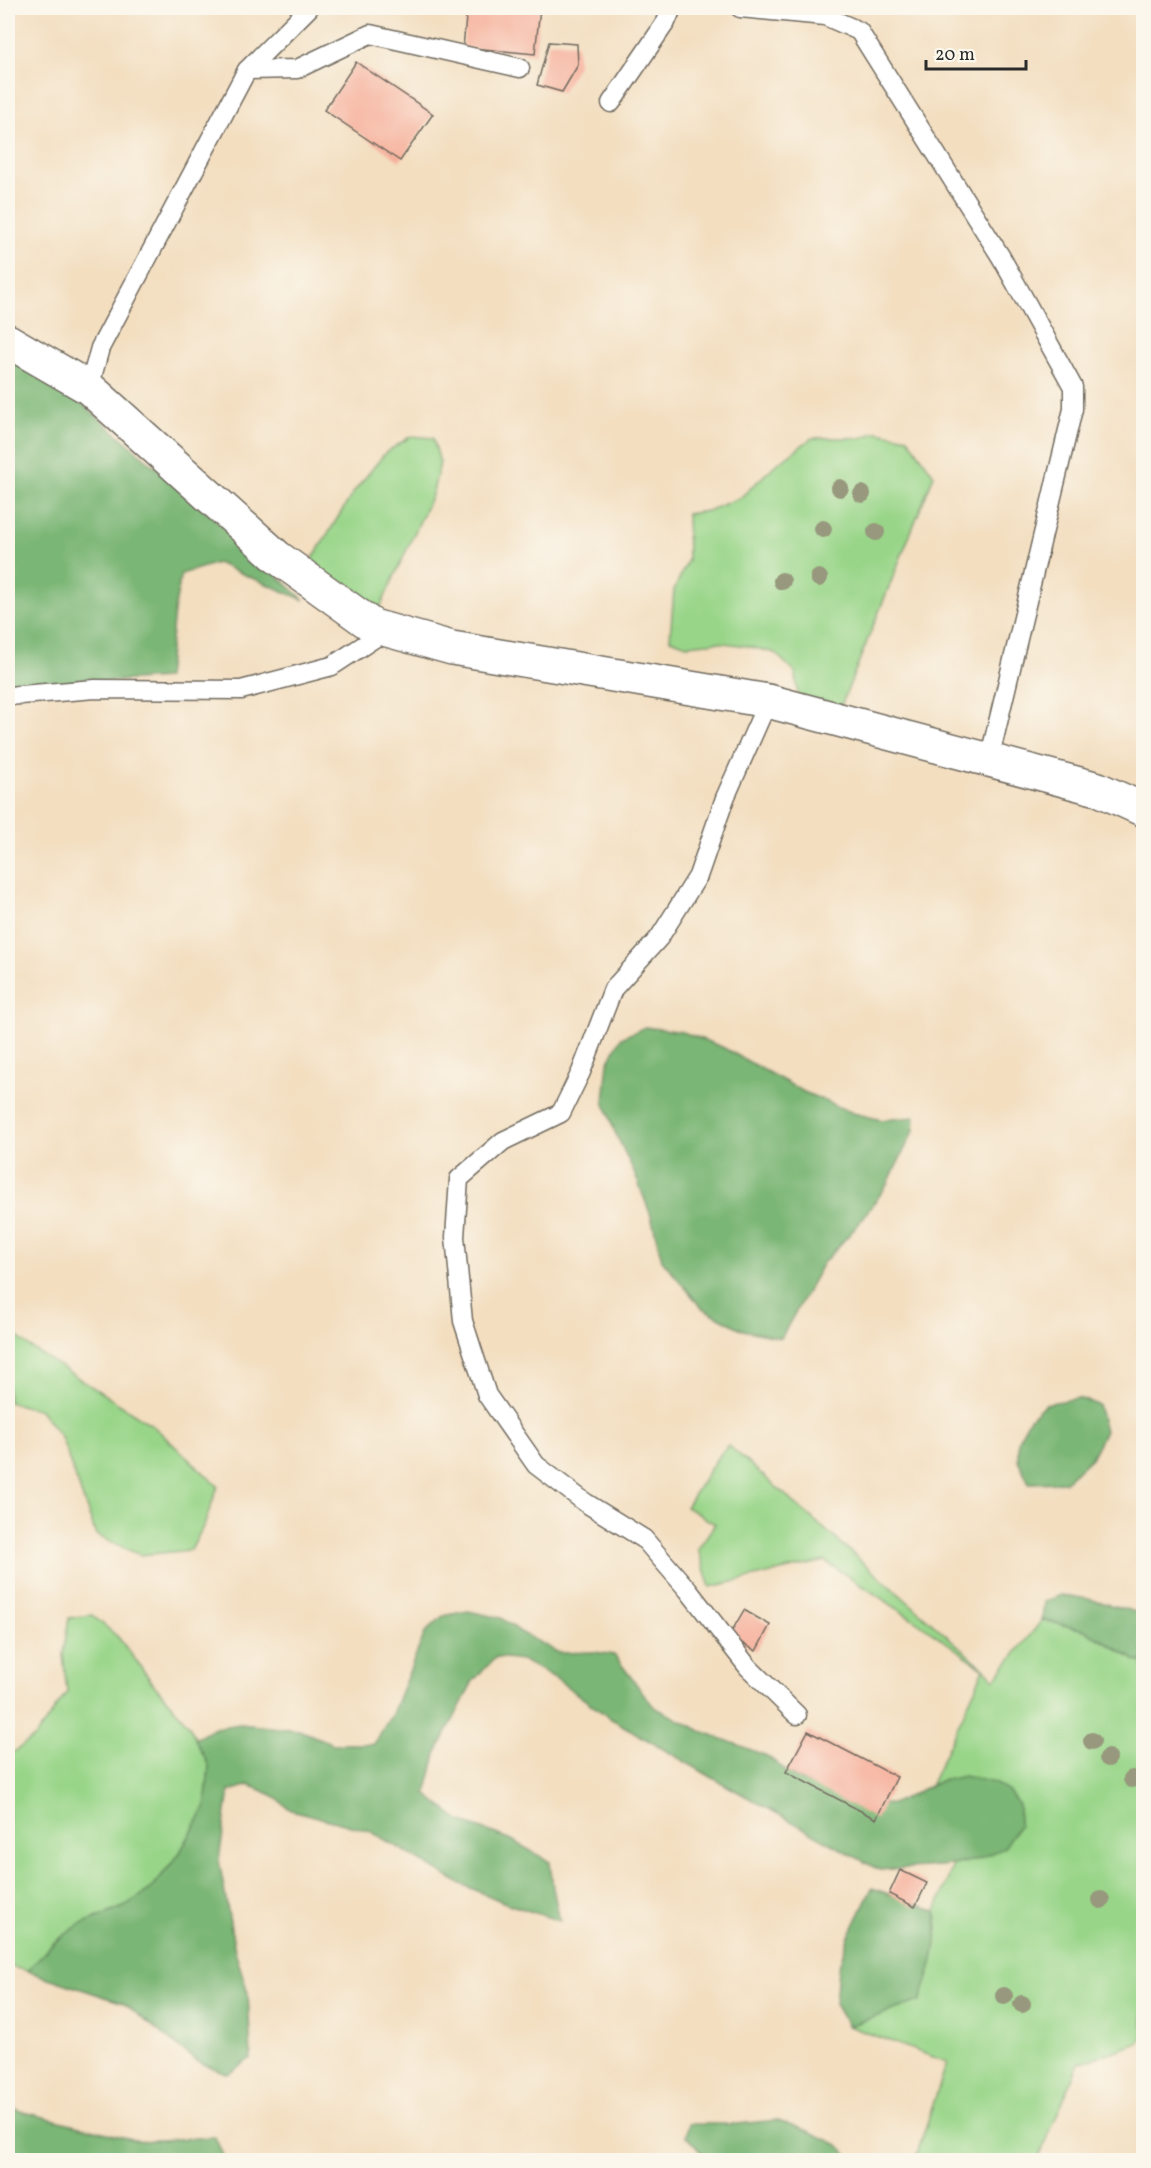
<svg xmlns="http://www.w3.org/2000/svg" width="1151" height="2168" font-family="Vollkorn,serif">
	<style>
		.green { fill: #99d589; stroke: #62805a; stroke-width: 1.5 }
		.forest { fill: #7ab675; stroke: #527050; stroke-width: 1.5 }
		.building { fill: #f6b09b }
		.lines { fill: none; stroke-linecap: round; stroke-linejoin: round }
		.service-casing { stroke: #716a5f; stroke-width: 21 }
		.minor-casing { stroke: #716a5f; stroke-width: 36 }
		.service { stroke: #fff; stroke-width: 18 }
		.minor { stroke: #fff; stroke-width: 33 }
		.tree { fill: #97987d }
	</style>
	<rect width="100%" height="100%" fill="#fbf7ec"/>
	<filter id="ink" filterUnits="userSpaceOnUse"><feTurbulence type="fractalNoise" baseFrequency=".0167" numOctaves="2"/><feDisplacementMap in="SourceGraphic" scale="12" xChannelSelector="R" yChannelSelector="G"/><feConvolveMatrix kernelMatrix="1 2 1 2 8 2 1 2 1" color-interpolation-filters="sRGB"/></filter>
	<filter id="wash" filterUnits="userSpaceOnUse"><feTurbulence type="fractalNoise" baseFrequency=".008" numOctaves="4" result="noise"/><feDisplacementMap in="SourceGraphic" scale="24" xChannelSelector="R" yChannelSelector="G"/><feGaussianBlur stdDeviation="1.35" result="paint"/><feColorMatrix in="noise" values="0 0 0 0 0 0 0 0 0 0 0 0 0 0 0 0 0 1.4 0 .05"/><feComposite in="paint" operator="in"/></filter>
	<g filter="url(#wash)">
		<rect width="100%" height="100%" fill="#f3dec0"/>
		<g class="green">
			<polygon points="877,432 908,438 934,475 841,706 798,696 795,672 775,653 747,646 717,642 687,645 670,639 674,590 688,560 687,514 707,511 740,498 774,466 812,438 861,438"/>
			<polygon points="411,436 433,438 440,463 432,495 377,614 306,569 353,493 385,453"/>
			<polygon points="8,1329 31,1348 152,1425 218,1486 205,1523 191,1550 140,1555 96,1535 61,1437 40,1410 8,1402"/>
			<polygon points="728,1445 985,1669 995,1679 1042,1620 1085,1630 1135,1660 1143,1663 1143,2037 1138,2043 1079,2063 1038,2160 915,2160 947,2062 848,2026 920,2000 938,1930 936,1911 953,1865 979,1859 940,1781 930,1786 984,1669 916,1621 825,1561 710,1587 698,1549 715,1524 686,1507 715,1461"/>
			<polygon points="92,1615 118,1637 155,1686 188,1724 209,1766 205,1808 179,1854 152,1888 124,1907 79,1925 52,1944 27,1971 8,1966 8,1756 36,1736 67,1692 63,1654 69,1618"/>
		</g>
		<g class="forest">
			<polygon points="8,354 57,382 205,510 304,600 217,563 181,574 174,611 167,678 8,687"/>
			<polygon points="645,1027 683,1032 722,1047 804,1092 853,1113 882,1120 915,1117 914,1130 887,1185 857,1226 823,1263 781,1338 743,1330 702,1308 662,1260 651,1216 635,1174 614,1130 604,1101 608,1063 621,1038"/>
			<polygon points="1078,1398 1098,1405 1105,1431 1091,1458 1065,1482 1029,1483 1018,1460 1018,1440 1030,1418 1045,1404"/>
			<polygon points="1061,1595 1089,1599 1143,1614 1143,1663 1135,1660 1085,1630 1042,1620 1044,1602"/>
			<polygon points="468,1611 501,1618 522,1633 559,1653 595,1652 614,1655 654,1707 701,1731 767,1756 793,1776 834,1795 869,1805 892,1804 940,1781 964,1776 994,1783 1009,1792 1019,1805 1019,1825 1004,1848 979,1859 953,1865 879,1870 713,1778 610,1718 555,1678 522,1660 496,1657 473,1681 436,1754 426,1794 460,1821 510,1839 550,1862 553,1888 560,1921 508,1904 457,1882 370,1831 291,1810 272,1795 249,1785 229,1791 219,1860 235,1951 248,1993 251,2058 228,2074 196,2061 123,2003 27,1971 52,1944 79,1925 124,1907 152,1888 179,1854 205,1808 209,1766 195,1739 215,1728 240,1724 299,1730 333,1744 374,1744 392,1714 425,1633 443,1616"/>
			<path d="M 872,1888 L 936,1911 C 940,1944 931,1970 920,2001 L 848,2026 L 835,2004 L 838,1969 L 848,1938 Z"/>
			<polygon points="8,2108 139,2141 215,2137 225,2160 8,2160"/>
			<polygon points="778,2120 806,2130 839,2145 853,2160 708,2160 686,2136 688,2124 737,2124"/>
		</g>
		<g id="blocks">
			<g class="building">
				<polygon points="467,8 540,8 535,54 463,47"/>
				<polygon points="549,42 577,44 578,65 562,92 537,85"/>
				<polygon points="356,62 433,114 400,161 324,110"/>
				<polygon points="744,1610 770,1625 756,1651 729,1636"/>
				<polygon points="808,1731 897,1777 876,1819 786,1772"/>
				<polygon points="900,1870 927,1883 915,1907 889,1894"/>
			</g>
		</g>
	</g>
	<g filter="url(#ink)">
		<use href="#blocks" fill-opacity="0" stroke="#716a5f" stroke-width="1.5"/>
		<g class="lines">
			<g class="service-casing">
				<g id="service">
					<polyline points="740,8 825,16 859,31 1001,257 1073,387 1073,409 989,760"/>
					<polyline points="247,70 297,69 370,34 520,68"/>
					<polyline points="611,103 666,22 672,8"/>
					<polyline points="89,388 100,348 247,70 309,8"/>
					<polyline points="8,696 95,689 241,690 332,666 387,630"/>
					<polyline points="768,701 725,798 698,876 659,938 613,989 581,1072 561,1113 503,1141 459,1179 455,1237 463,1321 487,1395 536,1465 586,1503 644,1539 688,1590 748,1667 797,1715"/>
				</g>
			</g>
			<g class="minor-casing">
				<polyline id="minor" points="8,341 89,388 277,557 373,626 452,648 768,701 1098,789 1144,810"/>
			</g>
			<use href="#service" class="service"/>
			<use href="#minor" class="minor"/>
		</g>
		<g class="tree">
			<circle cx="840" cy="488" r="9"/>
			<circle cx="862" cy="494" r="9"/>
			<circle cx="823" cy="529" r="9"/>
			<circle cx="876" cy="532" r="9"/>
			<circle cx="819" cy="578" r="9"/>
			<circle cx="782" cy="581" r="9"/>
			<circle cx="1092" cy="1741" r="9"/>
			<circle cx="1108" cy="1758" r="9"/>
			<circle cx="1132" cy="1779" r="9"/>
			<circle cx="1101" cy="1900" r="9"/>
			<circle cx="1004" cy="1996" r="9"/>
			<circle cx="1022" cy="2004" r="9"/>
		</g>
	</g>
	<rect width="1151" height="2168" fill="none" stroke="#fbf7ec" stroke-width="30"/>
	<path d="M926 60v9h100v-9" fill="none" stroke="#2b2b2b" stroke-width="3"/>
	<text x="935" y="60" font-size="18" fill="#2b2b2b" stroke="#fbf7ec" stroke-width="4.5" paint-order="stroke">20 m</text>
</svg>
